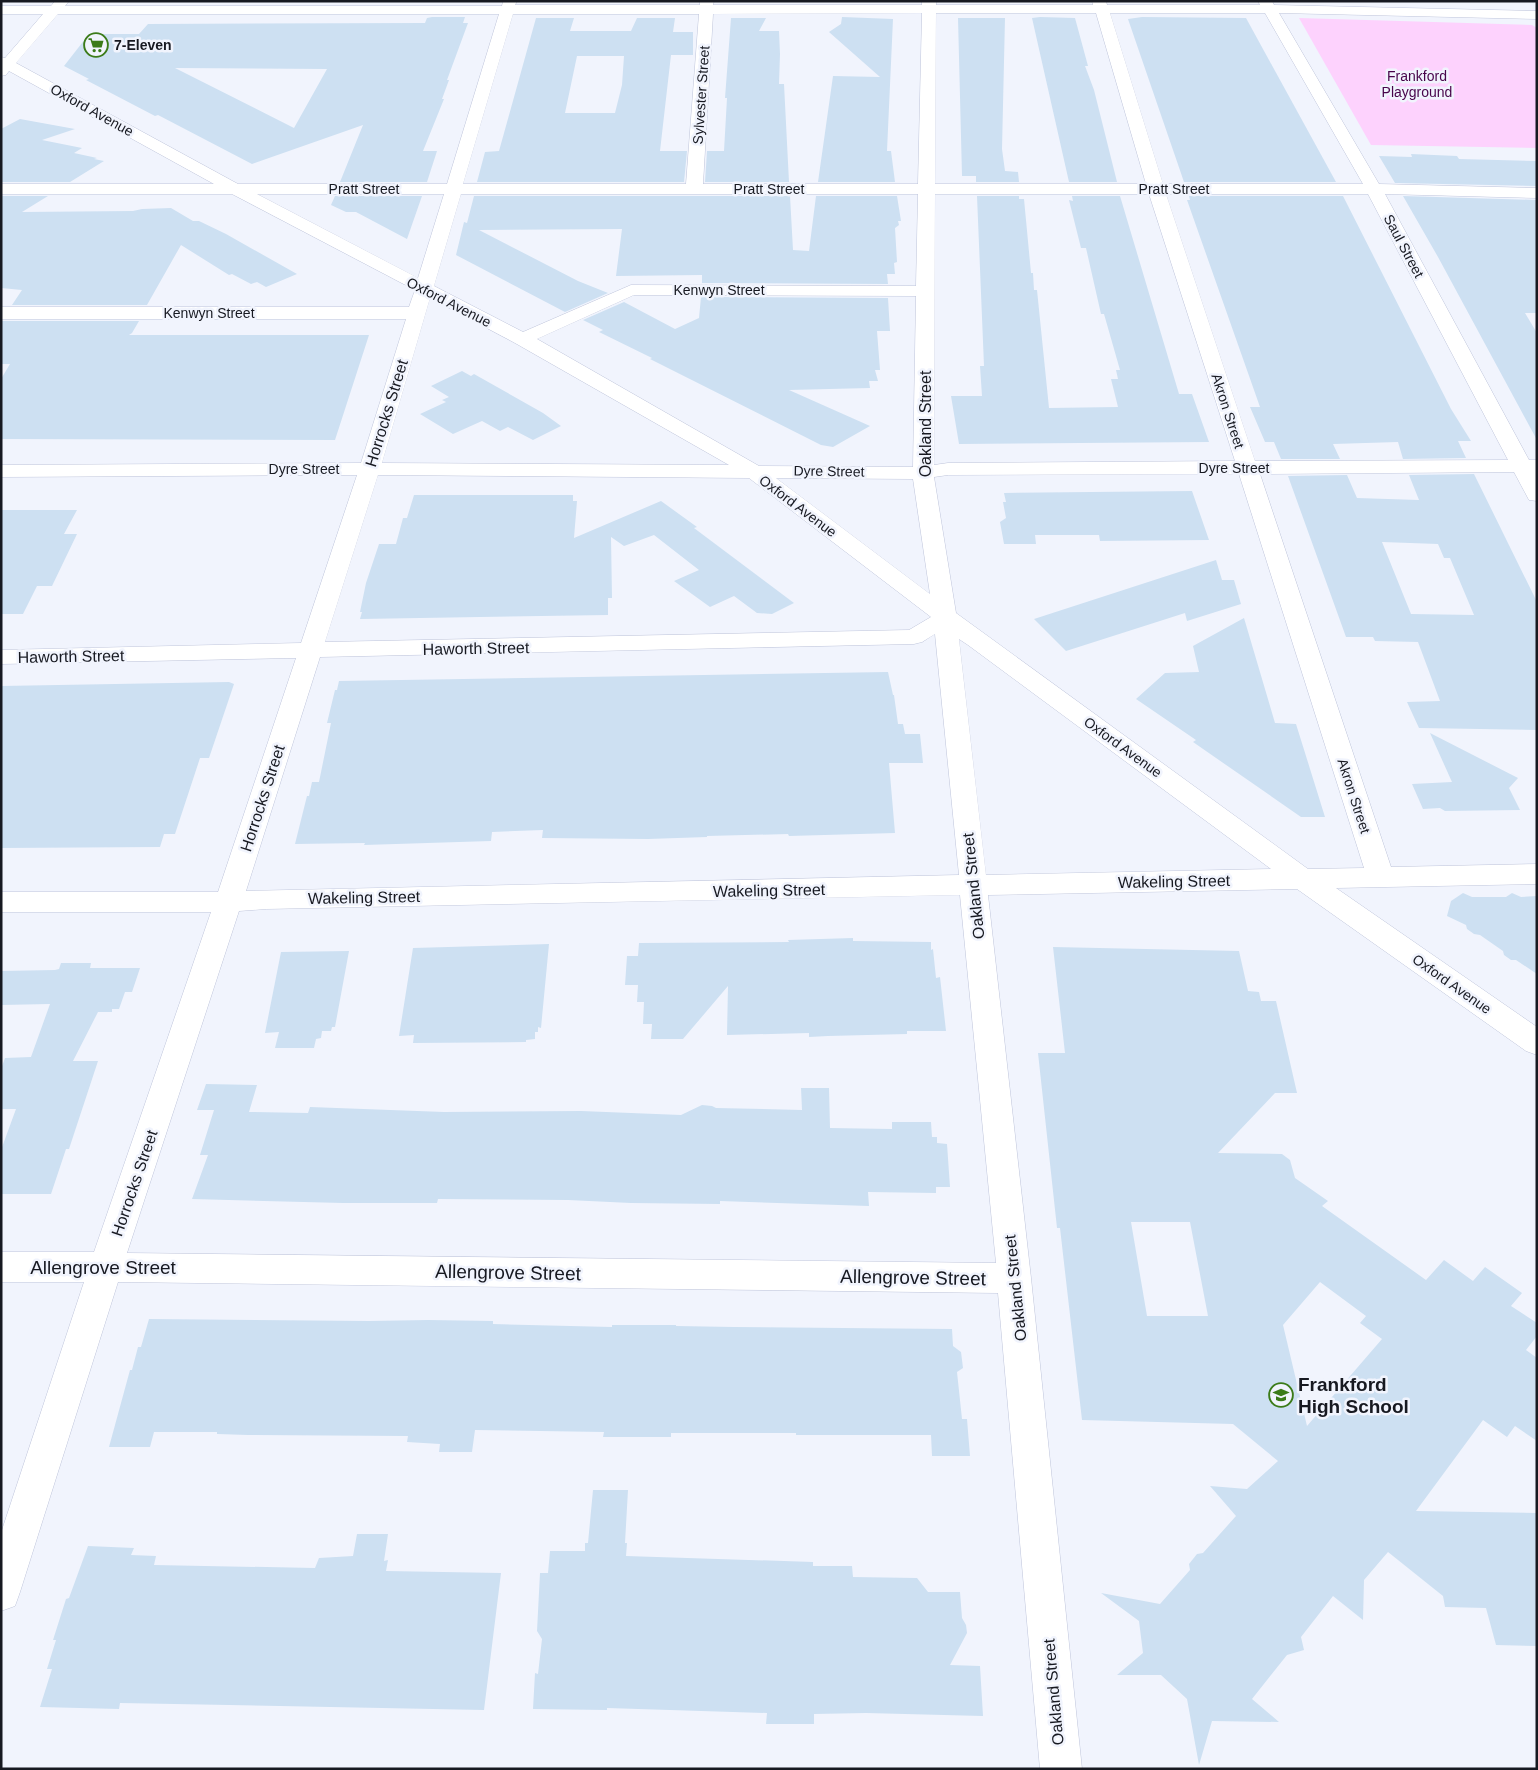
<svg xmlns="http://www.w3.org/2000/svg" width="1538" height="1770" font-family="Helvetica,sans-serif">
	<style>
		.green { fill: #fdd2fd }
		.building { fill: #cde0f2; fill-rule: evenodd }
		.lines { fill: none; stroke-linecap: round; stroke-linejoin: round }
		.minor-casing { stroke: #bfc5db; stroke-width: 1 }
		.minor { fill: #fff; fill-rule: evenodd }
		.labels { text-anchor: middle; stroke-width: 5; stroke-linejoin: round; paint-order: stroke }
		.far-poi-label { font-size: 14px; font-weight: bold; fill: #171921; stroke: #f1f4fd; text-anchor: start }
		.far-park-label { font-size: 14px; fill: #48054b; stroke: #f1f4fd }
		.far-street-label { font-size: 14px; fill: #171921; stroke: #f1f4fd }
		.street-label { font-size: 16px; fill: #171921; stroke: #f1f4fd }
		.near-street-label { font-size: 19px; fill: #171921; stroke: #f1f4fd }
		.near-poi-label { font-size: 19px; font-weight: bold; fill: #171921; stroke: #f1f4fd; text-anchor: start }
	</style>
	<rect width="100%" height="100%" fill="#f1f4fd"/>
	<polygon class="green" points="1299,18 1532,25 1537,28 1537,148 1371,145"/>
	<g class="building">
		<path d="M 432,17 L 465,17 L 463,23 L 468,23 L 447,80 L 449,80 L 442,99 L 444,99 L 423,151 L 437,151 L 427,182 L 340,182 L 363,125 L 252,164 L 158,115 L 155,116 L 86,80 L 89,79 L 64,66 L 89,34 L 139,34 L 148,24 L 425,23 L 427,18 ZM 175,68 L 327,69 L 294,128 Z"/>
		<polygon points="842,17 893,19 887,151 891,151 895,182 818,182 833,76 880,77 829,32 841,24"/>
		<polygon points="1040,17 1075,18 1088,66 1085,66 1094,90 1117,182 1069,182 1032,18"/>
		<polygon points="1142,17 1246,18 1336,182 1184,182 1128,19"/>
		<path d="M 536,18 L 574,18 L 570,31 L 631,31 L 637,18 L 675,18 L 673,32 L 693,32 L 693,55 L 671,55 L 660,151 L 687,151 L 684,182 L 477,182 L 485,152 L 499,151 ZM 577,56 L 624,56 L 622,85 L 615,113 L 565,113 Z"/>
		<polygon points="731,18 766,18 759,31 779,31 780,54 779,84 784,84 789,182 705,182 707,151 724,151 727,98 725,98"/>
		<polygon points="958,18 1005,18 1002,149 1005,171 1018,172 1019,182 976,182 976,176 962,176"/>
		<polygon points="20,119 75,129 42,140 82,148 74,153 97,158 94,159 104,161 70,182 1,182 1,129"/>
		<polygon points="1411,154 1457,156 1459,159 1537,161 1537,186 1395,183 1379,156 1412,157"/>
		<polygon points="1,196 48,196 22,212 133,211 142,209 171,208 193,221 199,221 226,234 297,274 266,287 257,282 251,284 232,274 229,275 181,245 147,305 12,305 22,290 1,288"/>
		<polygon points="335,196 422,196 407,239 356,212 346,212 331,205"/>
		<polygon points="474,196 790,196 793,250 809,251 816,196 897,196 901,221 898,221 899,225 895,228 897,262 894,263 895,274 887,274 888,284 702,283 702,275 616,276 622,229 479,230 578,281 608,293 565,312 456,255 464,222 467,223"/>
		<polygon points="977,196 1019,196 1019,199 1024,199 1031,273 1033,273 1034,290 1037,290 1049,408 1118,407 1111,379 1118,379 1116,370 1120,370 1104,314 1101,314 1086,248 1081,248 1069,200 1073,201 1072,196 1120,196 1179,394 1192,394 1209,442 959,444 951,396 982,396 980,366 984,366"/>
		<polygon points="1189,196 1343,196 1451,409 1471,441 1458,441 1466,458 1403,459 1398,442 1333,444 1340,459 1281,459 1274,442 1265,442 1250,407 1260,407 1187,200 1190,200"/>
		<polygon points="1403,196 1537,200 1537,313 1525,313 1537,333 1537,440 1438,257"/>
		<polygon points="701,297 888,298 890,331 877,331 880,370 875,370 878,381 869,381 870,388 789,390 870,426 833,447 821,445 650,359 652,358 599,332 603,330 583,320 624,302 675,329 699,318"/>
		<polygon points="1,321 139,321 132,333 129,335 369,335 335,440 1,439 1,379 10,364 1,364"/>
		<polygon points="462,371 471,376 474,374 543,413 561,426 533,440 508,427 500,431 482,421 453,434 420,414 446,402 442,400 449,397 431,386"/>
		<path d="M 1474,474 L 1537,602 L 1537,730 L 1419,728 L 1407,702 L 1440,701 L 1418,642 L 1375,641 L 1373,637 L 1346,637 L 1288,476 L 1347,475 L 1357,498 L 1419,500 L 1409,475 ZM 1382,542 L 1438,544 L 1444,558 L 1450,558 L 1474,615 L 1411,614 Z"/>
		<polygon points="1192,491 1209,540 1100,541 1099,535 1035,535 1036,544 1004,544 1000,522 1006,518 1003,502 1006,502 1004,493"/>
		<polygon points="414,495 573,495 573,501 577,501 574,538 661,501 697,527 694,528 794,603 772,614 757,613 734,596 710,607 674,581 699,570 654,535 624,546 611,537 612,598 608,598 608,615 360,619 362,612 360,612 366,583 379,544 396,544 403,518 407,518"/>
		<polygon points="1,510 77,510 64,534 77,534 52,586 37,586 23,614 1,614"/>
		<polygon points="1216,560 1222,580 1234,580 1241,604 1187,621 1185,613 1066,651 1034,619"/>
		<polygon points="1244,618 1275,723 1296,724 1325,817 1301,817 1193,742 1196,740 1136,699 1165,673 1199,672 1193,646"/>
		<polygon points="888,672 893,695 894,695 898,724 903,724 905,734 920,734 923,763 889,763 895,833 789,836 788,834 707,836 707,837 648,839 542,838 543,830 492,832 491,841 364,845 365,843 295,844 307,796 309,796 312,782 319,782 331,723 327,723 335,690 337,690 339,681"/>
		<polygon points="229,682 234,684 209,758 200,758 175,834 164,834 160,847 1,848 1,686"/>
		<polygon points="1430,733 1518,778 1509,788 1520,810 1445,811 1440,808 1423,809 1412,784 1452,782"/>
		<polygon points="1463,893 1472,897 1506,897 1512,893 1521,897 1537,896 1537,974 1516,960 1511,960 1504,955 1503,951 1480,935 1474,934 1467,929 1466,925 1447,916 1451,901"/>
		<polygon points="853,938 853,941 931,942 931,950 933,949 936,978 940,977 946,1031 907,1031 907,1034 828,1036 809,1037 809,1033 727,1035 728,986 683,1039 651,1039 652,1024 643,1024 644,1002 637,1002 638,985 625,985 627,956 638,956 639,943 789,942 788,940"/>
		<polygon points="549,944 541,1028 538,1027 538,1032 535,1032 535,1039 526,1040 526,1042 413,1043 414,1035 399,1036 413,948"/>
		<path d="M 1053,947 L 1239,951 L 1248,991 L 1259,992 L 1261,1001 L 1276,1001 L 1297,1093 L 1275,1093 L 1218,1153 L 1282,1154 L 1290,1160 L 1295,1178 L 1328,1201 L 1322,1206 L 1426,1280 L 1444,1260 L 1473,1281 L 1485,1267 L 1522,1293 L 1511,1306 L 1537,1323 L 1537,1336 L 1526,1350 L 1537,1358 L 1537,1441 L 1515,1426 L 1507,1437 L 1483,1420 L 1416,1511 L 1537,1513 L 1537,1646 L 1496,1645 L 1486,1608 L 1445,1607 L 1443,1596 L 1388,1552 L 1364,1580 L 1363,1620 L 1333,1596 L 1301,1637 L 1304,1650 L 1287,1655 L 1252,1699 L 1279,1722 L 1212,1721 L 1199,1765 L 1187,1699 L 1161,1675 L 1117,1675 L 1143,1653 L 1139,1621 L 1101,1593 L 1160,1604 L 1190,1570 L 1189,1564 L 1197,1554 L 1203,1553 L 1236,1516 L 1210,1486 L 1247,1489 L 1278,1461 L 1233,1424 L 1082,1420 L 1060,1228 L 1057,1228 L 1038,1053 L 1065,1053 ZM 1131,1222 L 1190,1222 L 1208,1316 L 1147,1316 ZM 1320,1282 L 1366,1316 L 1360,1323 L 1382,1339 L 1307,1426 L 1283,1325 Z"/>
		<polygon points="349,951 335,1027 332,1027 331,1031 322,1031 321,1038 316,1039 314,1048 275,1048 279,1032 265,1033 281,952"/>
		<polygon points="61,963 91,963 90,968 140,968 132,992 125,992 119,1009 112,1009 112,1012 98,1012 73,1061 98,1061 69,1149 66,1149 51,1194 1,1194 1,1150 16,1109 1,1109 1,1069 5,1058 31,1057 50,1004 1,1005 1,971 55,970 59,969"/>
		<polygon points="206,1084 257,1085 249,1112 308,1113 310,1107 444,1112 581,1111 681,1115 702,1105 712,1106 716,1108 802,1110 801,1088 829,1088 830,1128 892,1129 892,1122 931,1122 932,1137 937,1137 937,1143 947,1144 950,1187 936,1187 936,1193 868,1192 869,1206 720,1201 720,1204 631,1203 568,1200 438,1199 437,1203 343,1203 192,1199 208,1155 200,1155 214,1110 197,1110"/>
		<polygon points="149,1319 369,1321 428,1320 493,1321 493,1324 612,1327 612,1325 676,1325 676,1326 734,1327 952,1329 953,1346 961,1352 963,1368 957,1372 962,1419 967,1419 970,1456 932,1456 931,1435 796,1435 796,1433 671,1433 671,1437 603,1437 604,1432 475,1430 472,1452 439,1452 440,1444 407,1442 408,1436 248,1435 217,1434 217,1432 154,1432 150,1447 109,1447 130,1370 132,1370 138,1347 141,1347"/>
		<polygon points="593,1490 628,1490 625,1543 627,1543 626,1556 813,1562 813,1566 852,1566 853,1577 917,1578 928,1592 960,1592 962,1618 966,1625 967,1633 950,1665 980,1666 983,1716 866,1713 814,1714 814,1724 766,1724 767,1713 607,1708 607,1710 533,1709 535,1673 538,1674 542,1639 537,1631 540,1573 548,1573 550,1551 585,1551 585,1543 588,1543"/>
		<polygon points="357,1534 388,1534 384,1561 388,1560 386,1571 501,1573 484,1710 120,1703 119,1709 40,1707 52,1669 47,1669 56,1640 53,1640 66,1599 69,1598 88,1546 134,1548 131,1555 156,1556 154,1565 315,1568 319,1558 353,1556"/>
	</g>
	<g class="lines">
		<g class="minor-casing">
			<path id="minor" d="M 55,1 L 69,1 L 65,6 L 502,6 L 503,1 L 517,1 L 515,5 L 700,5 L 700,1 L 714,1 L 713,5 L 922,5 L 922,1 L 936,1 L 936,5 L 1093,5 L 1092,1 L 1106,1 L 1107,5 L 1260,5 L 1258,1 L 1272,1 L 1274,5 L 1537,11 L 1537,19 L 1279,13 L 1379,184 L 1537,188 L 1537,198 L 1385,194 L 1529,460 L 1537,460 L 1537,501 L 1529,500 L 1514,472 L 1260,474 L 1391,867 L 1537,864 L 1537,884 L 1336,888 L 1537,1027 L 1537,1055 L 1526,1051 L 1297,889 L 988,895 L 1031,1278 L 1082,1769 L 1040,1769 L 998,1293 L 118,1282 L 20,1592 L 15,1606 L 1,1611 L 1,1533 L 84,1282 L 1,1282 L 1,1252 L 94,1252 L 211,912 L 1,912 L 1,892 L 218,892 L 296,658 L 1,664 L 1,650 L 301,643 L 357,475 L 1,477 L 1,465 L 361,463 L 406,319 L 1,319 L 1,307 L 409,307 L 415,290 L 232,194 L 1,194 L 1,184 L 214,184 L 9,71 L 6,75 L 1,76 L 1,57 L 5,58 L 43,14 L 1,14 L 1,6 L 51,6 ZM 922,13 L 918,184 L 703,184 L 713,14 ZM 936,13 L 1096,13 L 1146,184 L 935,184 ZM 1110,13 L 1265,13 L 1363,184 L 1163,184 ZM 58,14 L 499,14 L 447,184 L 238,184 L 16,63 ZM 513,14 L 699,14 L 686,184 L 463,184 ZM 257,194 L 444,194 L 418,278 ZM 461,194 L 918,194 L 916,286 L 631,285 L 523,332 L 434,286 ZM 935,194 L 1149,194 L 1235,461 L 948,463 L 934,465 ZM 1166,194 L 1368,194 L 1508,460 L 1255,461 ZM 634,295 L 916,296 L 913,467 L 759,466 L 537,339 ZM 430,298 L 515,343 L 729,465 L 382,463 ZM 1239,474 L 1364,868 L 1308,869 L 956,613 L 934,477 L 948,475 ZM 378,475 L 749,478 L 931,617 L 909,630 L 325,642 ZM 776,478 L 913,479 L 930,594 ZM 935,634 L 959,875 L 246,891 L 320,657 L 914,644 L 922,642 ZM 959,639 L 968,645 L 1271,869 L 986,875 ZM 960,895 L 996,1263 L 127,1253 L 239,911 L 266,909 Z"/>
		</g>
		<use href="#minor" class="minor"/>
	</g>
	<defs>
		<g id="supermarket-ring" transform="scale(1.25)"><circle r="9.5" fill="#f1f4fd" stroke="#3b7b19" stroke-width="1.5"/><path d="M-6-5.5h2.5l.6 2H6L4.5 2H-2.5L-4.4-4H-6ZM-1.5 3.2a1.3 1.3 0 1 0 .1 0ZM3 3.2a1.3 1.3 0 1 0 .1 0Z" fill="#3b7b19"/></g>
		<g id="school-ring" transform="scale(1.25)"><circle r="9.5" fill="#f1f4fd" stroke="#3b7b19" stroke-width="1.5"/><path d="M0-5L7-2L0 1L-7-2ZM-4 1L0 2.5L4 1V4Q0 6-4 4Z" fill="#3b7b19"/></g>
	</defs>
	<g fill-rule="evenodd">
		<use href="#supermarket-ring" x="96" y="45"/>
		<use href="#school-ring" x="1281" y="1395"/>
	</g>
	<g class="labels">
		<g class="far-poi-label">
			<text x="114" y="50">7-Eleven</text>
		</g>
		<g class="far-park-label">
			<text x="1417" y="81">Frankford<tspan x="1417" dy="16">Playground</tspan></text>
		</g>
		<g class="far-street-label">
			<text transform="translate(701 95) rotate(-86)" y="5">Sylvester Street</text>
			<text transform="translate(92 110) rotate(29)" y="5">Oxford Avenue</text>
			<text x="364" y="194">Pratt Street</text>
			<text x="769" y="194">Pratt Street</text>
			<text x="1174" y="194">Pratt Street</text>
			<text transform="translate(1404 246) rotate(62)" y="5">Saul Street</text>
			<text x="719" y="295">Kenwyn Street</text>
			<text transform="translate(449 302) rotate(27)" y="5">Oxford Avenue</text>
			<text x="209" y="318">Kenwyn Street</text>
			<text transform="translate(1228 411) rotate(72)" y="5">Akron Street</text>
			<text x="1234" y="473">Dyre Street</text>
			<text x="304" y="474">Dyre Street</text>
			<text transform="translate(829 471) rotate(1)" y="5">Dyre Street</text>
			<text transform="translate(798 506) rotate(37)" y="5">Oxford Avenue</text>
			<text transform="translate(1123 747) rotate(36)" y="5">Oxford Avenue</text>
			<text transform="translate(1354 796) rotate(72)" y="5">Akron Street</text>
			<text transform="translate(1452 984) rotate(35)" y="5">Oxford Avenue</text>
		</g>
		<g class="street-label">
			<text transform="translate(386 413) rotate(-73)" y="6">Horrocks Street</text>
			<text transform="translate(925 424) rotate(-90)" y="6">Oakland Street</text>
			<text transform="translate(476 648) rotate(-1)" y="6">Haworth Street</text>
			<text transform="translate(71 656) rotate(-1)" y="6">Haworth Street</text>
			<text transform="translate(262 798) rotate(-72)" y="6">Horrocks Street</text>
			<text transform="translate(1174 881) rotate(-1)" y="6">Wakeling Street</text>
			<text transform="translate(973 886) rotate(-96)" y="6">Oakland Street</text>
			<text transform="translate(769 890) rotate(-1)" y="6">Wakeling Street</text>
			<text transform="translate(364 897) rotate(-1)" y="6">Wakeling Street</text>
			<text transform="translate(134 1183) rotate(-71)" y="6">Horrocks Street</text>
			<text transform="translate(1015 1288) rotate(-96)" y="6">Oakland Street</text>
			<text transform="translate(1053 1692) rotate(-95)" y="6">Oakland Street</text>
		</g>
		<g class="near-street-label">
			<text x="103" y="1274">Allengrove Street</text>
			<text transform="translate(508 1272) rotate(1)" y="7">Allengrove Street</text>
			<text transform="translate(913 1277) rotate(1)" y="7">Allengrove Street</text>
		</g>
		<g class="near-poi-label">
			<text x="1298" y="1391">Frankford<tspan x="1298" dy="22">High School</tspan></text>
		</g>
	</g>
	<rect width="1538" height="1770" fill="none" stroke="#171921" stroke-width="5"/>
</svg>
